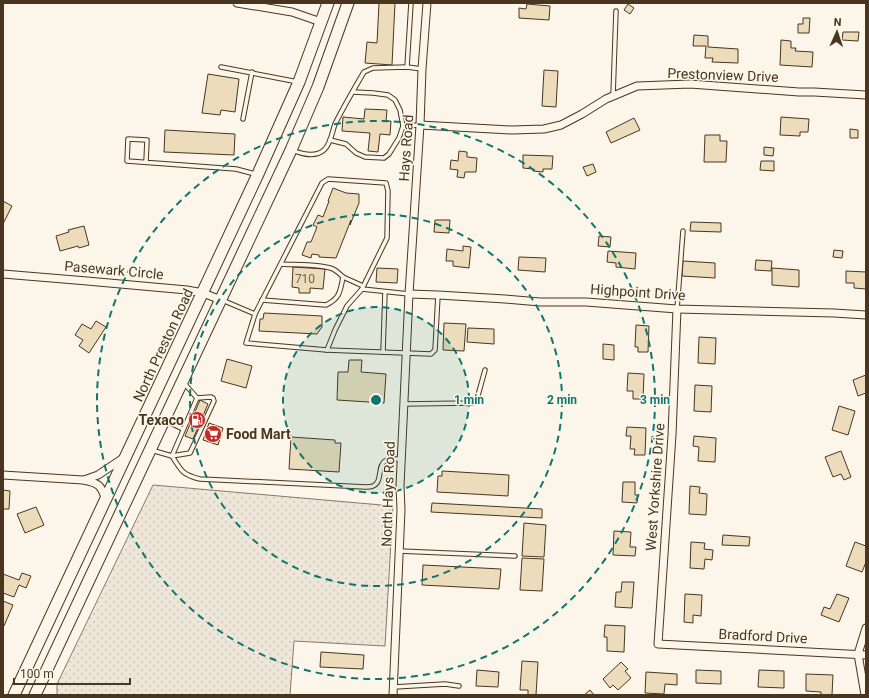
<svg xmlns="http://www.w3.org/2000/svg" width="869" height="698" font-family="Roboto,sans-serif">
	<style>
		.grass { fill: url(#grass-dots); stroke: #887966 }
		.building { fill: #ecdcbc; stroke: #4a3520 }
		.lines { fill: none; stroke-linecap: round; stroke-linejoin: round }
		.lane-casing { stroke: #4a3520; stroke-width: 5.5 }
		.street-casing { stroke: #4a3520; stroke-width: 9 }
		.primary-casing { stroke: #4a3520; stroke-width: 13 }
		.lane { stroke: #fbf6e9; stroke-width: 3.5 }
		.street { stroke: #fbf6e9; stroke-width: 7 }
		.primary { stroke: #fbf6e9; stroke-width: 11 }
		.ring { fill: none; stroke: #0f766e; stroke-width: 2; stroke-dasharray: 7 5 }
		.labels { text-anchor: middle; stroke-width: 3; stroke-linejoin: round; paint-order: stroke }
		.number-label { font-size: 12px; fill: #725f47 }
		.street-label { font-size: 14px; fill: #4a3520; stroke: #fbf6e9 }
		.poi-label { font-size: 14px; font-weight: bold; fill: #4a3520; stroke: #fbf6e9; text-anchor: end }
		.centre { fill: #0f766e; stroke: #fbf6e9; stroke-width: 2 }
		.ring-label { font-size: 12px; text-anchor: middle; font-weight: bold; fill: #0f766e; stroke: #fbf6e9; stroke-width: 3; stroke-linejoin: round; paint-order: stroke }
	</style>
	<defs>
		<pattern id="grass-dots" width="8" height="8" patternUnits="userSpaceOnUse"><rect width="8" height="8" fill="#ede6d9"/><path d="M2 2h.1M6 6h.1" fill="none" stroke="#cdc6ba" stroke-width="1.8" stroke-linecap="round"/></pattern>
	</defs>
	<rect width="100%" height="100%" fill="#fbf6e9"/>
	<polygon class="grass" points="153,485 393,506 385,646 294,641 290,695 57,695 57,684"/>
	<g class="building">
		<polygon points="379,3 395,3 392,65 365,63 367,42 377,43"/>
		<polygon points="527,4 550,6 549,20 519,18 519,8 526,9"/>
		<polygon points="628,4 634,8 630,14 624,10"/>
		<polygon points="803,18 810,18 809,33 798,33 798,24 803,24"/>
		<polygon points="843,32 859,32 858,41 842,40"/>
		<polygon points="694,35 708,36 708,47 738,49 738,63 712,62 713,58 705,58 706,46 693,46"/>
		<polygon points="781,40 791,41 791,48 796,48 795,51 813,52 812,67 780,65"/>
		<polygon points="544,70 558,71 556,107 542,106"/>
		<polygon points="208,74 239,79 235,112 221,110 220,115 202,113"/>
		<polygon points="365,109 387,110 386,121 391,121 390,135 380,134 378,152 368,151 370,133 342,131 343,117 364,119"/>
		<polygon points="781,117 809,119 808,132 800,132 800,136 780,135"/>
		<polygon points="634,118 640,130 611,143 606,132"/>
		<polygon points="850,129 858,130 858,138 850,138"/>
		<polygon points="165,130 235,134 234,155 164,152"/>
		<polygon points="705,135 720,135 720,141 727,141 726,162 704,162"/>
		<polygon points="764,147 774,148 773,156 764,155"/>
		<polygon points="459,151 467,152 467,157 477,158 476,172 465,172 464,178 457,177 458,170 450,169 451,160 458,161"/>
		<polygon points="523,155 553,156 552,169 543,169 543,172 533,171 533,169 523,168"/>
		<polygon points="761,161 774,161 774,171 760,170"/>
		<polygon points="593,164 596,172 587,176 583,167"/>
		<polygon points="333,188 346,193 359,194 359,203 350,225 351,220 336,258 319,257 319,255 312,254 311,258 302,255 307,242 311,242 317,227 313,225 318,215 323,217 329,201 328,201"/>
		<polygon points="3,201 12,206 3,224"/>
		<polygon points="435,220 450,220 449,233 434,232"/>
		<polygon points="691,222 721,223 721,232 690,231"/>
		<polygon points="84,226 89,245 79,248 78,246 60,251 56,236 69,232 68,230"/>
		<polygon points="599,236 611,237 610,247 598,246"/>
		<polygon points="463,246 471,247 469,268 453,266 453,261 446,261 447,249 463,251"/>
		<polygon points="834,250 843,251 842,258 833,257"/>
		<polygon points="608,251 636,253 635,269 616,267 616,263 607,262"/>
		<polygon points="519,257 546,258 545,272 518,270"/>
		<polygon points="756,260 772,261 771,271 755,270"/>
		<polygon points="683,261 715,263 715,278 682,276"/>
		<polygon points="293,267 325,269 323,289 310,288 310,293 299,293 299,288 292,287"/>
		<polygon points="377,268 398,269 397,283 376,282"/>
		<polygon points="772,268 799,270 799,287 772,285"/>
		<polygon points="846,271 866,272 866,289 854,288 854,283 846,283"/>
		<polygon points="264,313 322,316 322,327 317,334 259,331 260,319 263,319"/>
		<polygon points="96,321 106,327 89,353 79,346 83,340 75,335 82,324 91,329"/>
		<polygon points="444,323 466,324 464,351 443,350"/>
		<polygon points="636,325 649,326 648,352 638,352 638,347 635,347"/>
		<polygon points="468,328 494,329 494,344 467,342"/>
		<polygon points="699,337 716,338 715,364 698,363"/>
		<polygon points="603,344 614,345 614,360 603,359"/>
		<polygon points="227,359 252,366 246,388 221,381"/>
		<polygon points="349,360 362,360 361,372 386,374 384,403 337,400 338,372 348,372"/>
		<polygon points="628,373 644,374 643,399 633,399 633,391 627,391"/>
		<polygon points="866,375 866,393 858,396 853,380"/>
		<polygon points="695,385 712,386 711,412 694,411"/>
		<polygon points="200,400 208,404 193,439 185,436"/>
		<polygon points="839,406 855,411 848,435 832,430"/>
		<polygon points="209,423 223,428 218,445 203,440"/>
		<polygon points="627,427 646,428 645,455 634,455 635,449 630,449 631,436 626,436"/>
		<polygon points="694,436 716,438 715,462 698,461 699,447 693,446"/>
		<polygon points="291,437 335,440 335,443 341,443 339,472 289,469"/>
		<polygon points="841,451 851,477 844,480 841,474 833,477 825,457"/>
		<polygon points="442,471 509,475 508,496 437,492 438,476 442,476"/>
		<polygon points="623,482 635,482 635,495 638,495 637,503 622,502"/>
		<polygon points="690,486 700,487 699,493 707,494 706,515 689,514"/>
		<polygon points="3,490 10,491 9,509 3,509"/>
		<polygon points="432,503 542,509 542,518 431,512"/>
		<polygon points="36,507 44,525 25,533 17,514"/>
		<polygon points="524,523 546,525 544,557 522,556"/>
		<polygon points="614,531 631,532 630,547 636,547 635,556 613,555"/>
		<polygon points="723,535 750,537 749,546 722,545"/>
		<polygon points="691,542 705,543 704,549 713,550 712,560 705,559 704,569 690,568"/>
		<polygon points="855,542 866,546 866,562 862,572 846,566"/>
		<polygon points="522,558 544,559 542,591 520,590"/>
		<polygon points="423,565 501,569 499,589 422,585"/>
		<polygon points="22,573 31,576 26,588 19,585 14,597 3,593 3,574 19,580"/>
		<polygon points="622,582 634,582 632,608 615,607 616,592 621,592"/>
		<polygon points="685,594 702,595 701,616 693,615 693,623 684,622"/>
		<polygon points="837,594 849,598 839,622 821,615 824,607 830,609"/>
		<polygon points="3,601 13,605 4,626 3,626"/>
		<polygon points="605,625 625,626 624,652 607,651 607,637 604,637"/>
		<polygon points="321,652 364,655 363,669 320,667"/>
		<polygon points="522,661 538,662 536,695 528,695 528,690 520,690"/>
		<polygon points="621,662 628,669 625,671 631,678 618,690 613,685 610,688 603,679"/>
		<polygon points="477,670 499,672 498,687 476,686"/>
		<polygon points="696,670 721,671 721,684 696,683"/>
		<polygon points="759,670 784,671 784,688 758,687"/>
		<polygon points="646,672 677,674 677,685 665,684 664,694 645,693"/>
		<polygon points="806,674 833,675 832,695 821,695 821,692 806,691"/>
		<polygon points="590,690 594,695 584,695"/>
	</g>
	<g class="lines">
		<g class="lane-casing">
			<g id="lane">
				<polyline points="221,67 298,82"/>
				<polyline points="407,67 411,3"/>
				<polyline points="613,96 616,11"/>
				<polyline points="243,119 252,72"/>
				<polyline points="403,126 420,125"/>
				<polyline points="330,140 346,144 356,153 365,157 384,158 389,154 399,138 403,126 400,110 395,100 388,95 373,93 353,92"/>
				<path d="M 292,150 C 302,154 315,158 324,150 C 331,144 332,132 335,124 C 344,106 354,89 364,72 L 373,68 L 407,67 L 422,69"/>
				<polyline points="146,162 147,140 128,139 127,161 236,169 255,174"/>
				<path d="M 281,264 C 295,265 322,264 333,269 C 337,271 340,274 343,277"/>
				<polyline points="222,300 255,314 322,183 328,179 386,183 388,191 387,238 362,289 409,294"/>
				<path d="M 262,300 L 326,305 C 340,298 340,292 343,277 L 363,286"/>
				<polyline points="677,309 683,231"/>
				<polyline points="255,314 246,343 327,350 335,330 347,306 362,289"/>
				<polyline points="327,350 431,354 435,350 438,295"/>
				<polyline points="383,352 385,292"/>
				<path d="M 197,398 L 211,397 L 213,398 L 214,401 L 190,453 L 172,456 C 181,471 183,475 200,479 L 366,487 C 369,487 371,487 373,486 C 383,482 377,466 385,461 C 390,458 397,459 402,459"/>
				<polyline points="404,404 472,403 477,399 485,370"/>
				<polyline points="166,421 183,429"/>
				<polyline points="151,450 172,456 197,398 183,382"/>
				<polyline points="399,551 515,556"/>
				<polyline points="394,687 445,684 459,686"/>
			</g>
		</g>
		<g class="street-casing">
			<g id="street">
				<polyline points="237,3 292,12 321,22"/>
				<polyline points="420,125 512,130 544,129 561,125 582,114 606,99 637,86 690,84 799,92 814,92 866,95"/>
				<polyline points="3,274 87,281 187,290 203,293 221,300"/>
				<polyline points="409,294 438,295 505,299 540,302 586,302 677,309 834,313 866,315"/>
				<polyline points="677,309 672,435 658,644 866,655"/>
				<path d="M 3,475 L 83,480 C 99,483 101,485 106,500"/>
				<polyline points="84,480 98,475 125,457"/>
				<polyline points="393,695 401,510 400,486 409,294 420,125 422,69 427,3"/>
				<polyline points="865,695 858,654 866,628"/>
			</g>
		</g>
		<g class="primary-casing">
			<g id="primary">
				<polyline points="14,695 258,174 299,82 328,3"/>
				<polyline points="35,695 291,150 318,87 348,3"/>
			</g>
		</g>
		<use href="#lane" class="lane"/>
		<use href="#street" class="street"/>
		<use href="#primary" class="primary"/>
	</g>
	<circle cx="376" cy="400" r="93" fill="#0f766e" fill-opacity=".12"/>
	<g class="ring">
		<circle cx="376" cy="400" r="93"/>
		<circle cx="376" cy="400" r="186"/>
		<circle cx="376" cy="400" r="279"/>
	</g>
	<defs>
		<g id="fuel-disc" transform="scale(0.9)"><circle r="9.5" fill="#c62828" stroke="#fbf6e9"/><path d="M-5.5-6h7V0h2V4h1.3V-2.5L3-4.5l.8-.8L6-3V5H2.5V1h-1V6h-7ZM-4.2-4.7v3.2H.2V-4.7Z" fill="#fff"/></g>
		<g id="supermarket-disc" transform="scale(0.9)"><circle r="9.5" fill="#c62828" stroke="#fbf6e9"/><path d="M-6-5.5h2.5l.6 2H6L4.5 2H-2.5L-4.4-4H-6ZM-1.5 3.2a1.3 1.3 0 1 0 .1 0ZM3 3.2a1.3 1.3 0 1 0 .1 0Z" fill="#fff"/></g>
	</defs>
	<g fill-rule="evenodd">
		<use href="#fuel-disc" x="197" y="420"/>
		<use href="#supermarket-disc" x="213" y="434"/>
	</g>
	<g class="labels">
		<g class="number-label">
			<text x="305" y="283">710</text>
		</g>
		<g class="street-label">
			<text transform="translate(723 75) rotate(2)" y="5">Prestonview Drive</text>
			<text transform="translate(406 148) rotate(-86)" y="5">Hays Road</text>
			<text transform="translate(114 270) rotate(5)" y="5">Pasewark Circle</text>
			<text transform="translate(638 292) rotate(4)" y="5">Highpoint Drive</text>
			<text transform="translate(163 345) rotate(-65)" y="5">North Preston Road</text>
			<text transform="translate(655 487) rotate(-86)" y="5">West Yorkshire Drive</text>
			<text transform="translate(388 494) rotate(-88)" y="5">North Hays Road</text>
			<text transform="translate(763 636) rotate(3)" y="5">Bradford Drive</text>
		</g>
		<g class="poi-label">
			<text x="184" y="425">Texaco</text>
			<text x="226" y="439" text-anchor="start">Food Mart</text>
		</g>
	</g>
	<circle cx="376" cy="400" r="6" class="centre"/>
	<g class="ring-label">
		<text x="469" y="404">1 min</text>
		<text x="562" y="404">2 min</text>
		<text x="655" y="404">3 min</text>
	</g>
	<rect width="869" height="698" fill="none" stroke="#4a3520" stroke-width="8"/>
	<g transform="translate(837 32) rotate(3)" stroke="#fbf6e9" stroke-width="3" paint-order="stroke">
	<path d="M0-3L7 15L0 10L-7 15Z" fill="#4a3520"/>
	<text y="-6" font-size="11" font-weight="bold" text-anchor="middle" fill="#4a3520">N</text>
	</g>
	<path d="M14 678v6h116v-6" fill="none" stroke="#4a3520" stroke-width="2"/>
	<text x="20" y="678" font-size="12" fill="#4a3520" stroke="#fbf6e9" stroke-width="3" paint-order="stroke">100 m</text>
</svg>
